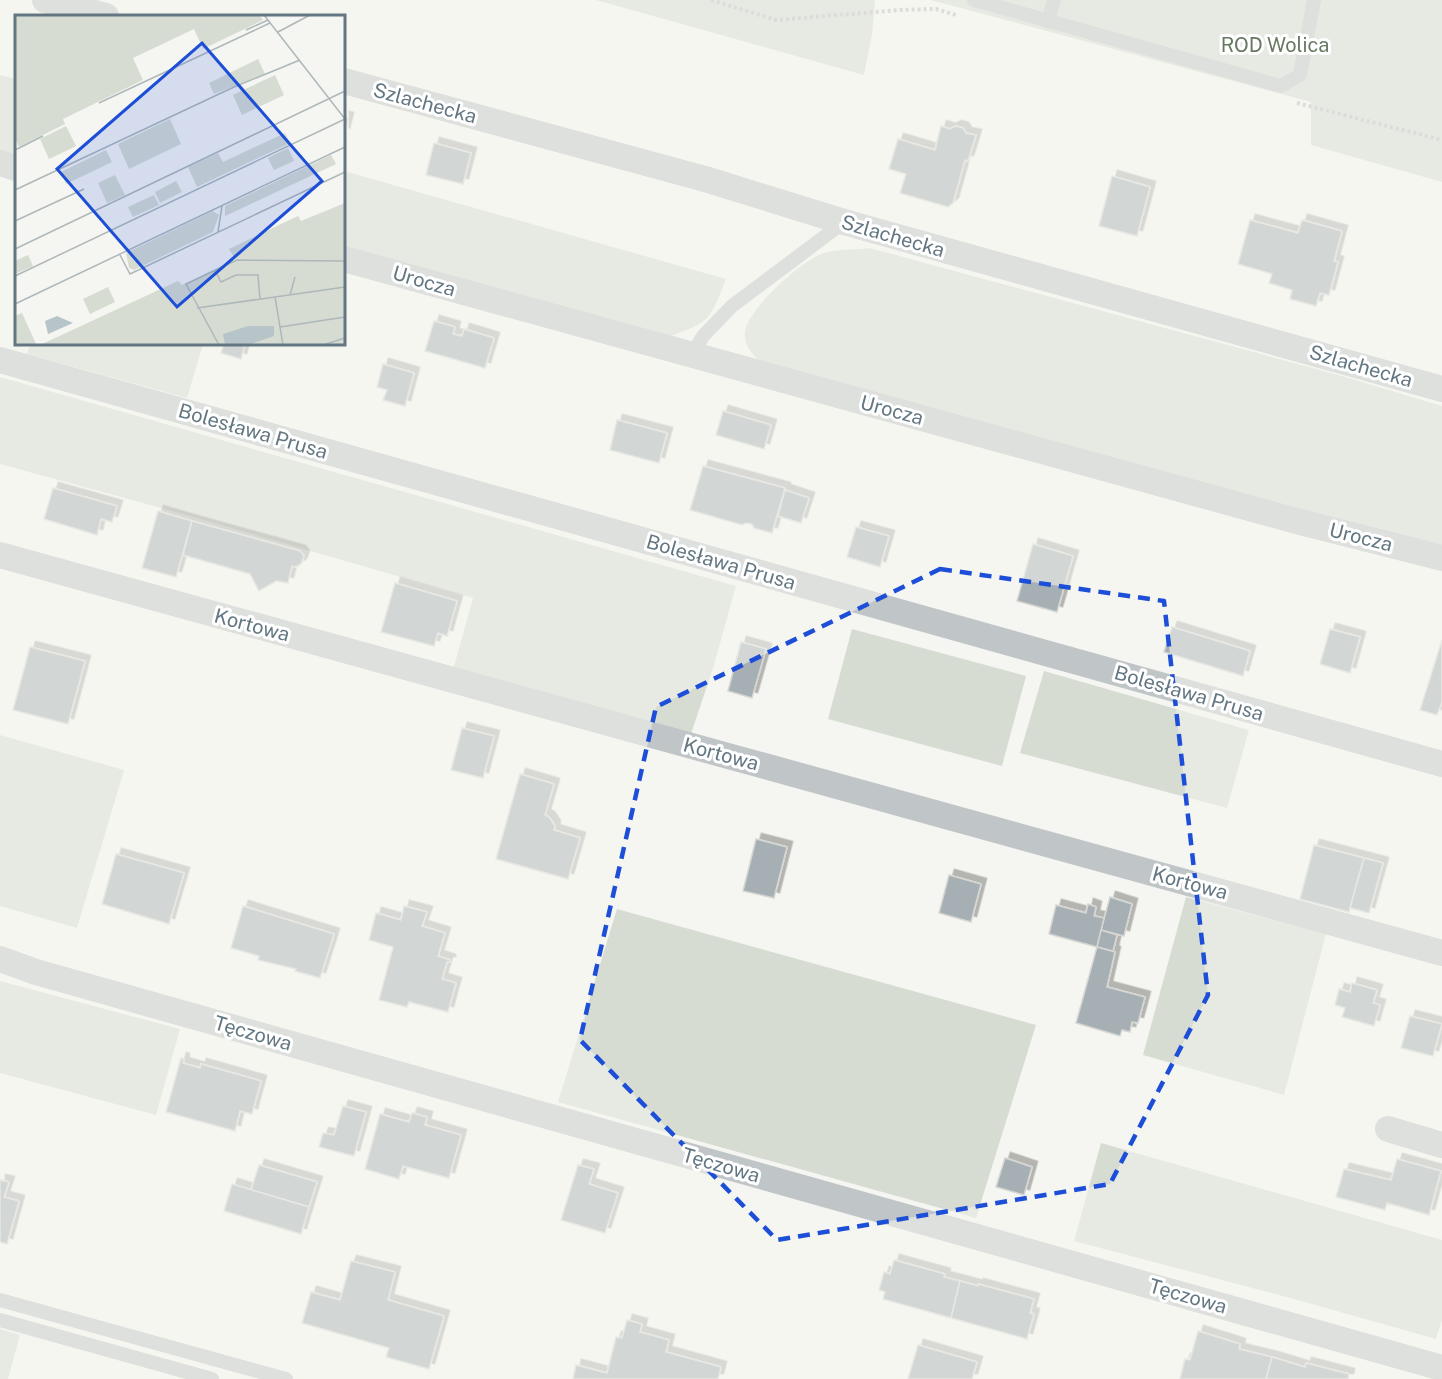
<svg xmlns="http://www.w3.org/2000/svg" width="1442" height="1379" font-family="'Public Sans',sans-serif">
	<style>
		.green { fill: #d6dcd2 }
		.building { fill: #a6b0b4; stroke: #d6d6d3; stroke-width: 1.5; filter: url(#shadow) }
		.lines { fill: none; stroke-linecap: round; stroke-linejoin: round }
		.path { stroke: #bcbec0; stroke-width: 4; stroke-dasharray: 3 3; stroke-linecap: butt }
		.lane { stroke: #c0c5c7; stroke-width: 14 }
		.street { stroke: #c0c5c7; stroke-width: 26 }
		.marked { fill: none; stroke: #1d4ed8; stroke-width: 4.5; stroke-dasharray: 12 8; stroke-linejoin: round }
		.labels { text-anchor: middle; stroke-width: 6; stroke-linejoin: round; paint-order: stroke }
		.park-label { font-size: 20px; fill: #687962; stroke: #fff }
		.street-label { font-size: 20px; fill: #637782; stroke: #fff }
		.inset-road { fill: none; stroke: #aeb8bb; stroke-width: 1.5 }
		.view { fill: #1d4ed8; fill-opacity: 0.15; stroke: #1d4ed8; stroke-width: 3 }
		.inset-edge { fill: none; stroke: #637782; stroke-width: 3 }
	</style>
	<defs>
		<filter id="shadow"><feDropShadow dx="5.5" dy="-5.5" stdDeviation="0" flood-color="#0004"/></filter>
	</defs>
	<rect width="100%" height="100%" fill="#f5f5f1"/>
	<g class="green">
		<polygon points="596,0 875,0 872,34 864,75"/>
		<polygon points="931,0 1442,0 1442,182 1311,145 1311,102"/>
		<polygon points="0,75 16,79 16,158 0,153"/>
		<path d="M 344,171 L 726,279 C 710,319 712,321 671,336 L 344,248 Z"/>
		<path d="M 870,248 L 1342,376 L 1442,406 L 1442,553 L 765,366 C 754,357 743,346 745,331 C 749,308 802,260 824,253 C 838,249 855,250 870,248 Z"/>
		<polygon points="30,344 203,344 187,398 27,354"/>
		<polygon points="0,377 736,586 714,665 690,737 453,670 473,598 201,519 0,464"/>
		<polygon points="852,629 1026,676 1002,766 828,719"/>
		<polygon points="1044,671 1249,730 1227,808 1020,753"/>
		<polygon points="0,735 124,770 77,928 0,906"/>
		<polygon points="1186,897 1326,934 1284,1095 1143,1055"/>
		<polygon points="617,909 1036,1025 976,1218 558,1102"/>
		<polygon points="0,981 180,1029 156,1115 0,1073"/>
		<polygon points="1101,1143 1442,1240 1442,1320 1436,1339 1294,1299 1074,1241"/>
		<polygon points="0,1329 20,1335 8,1379 0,1379"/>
	</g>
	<g class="building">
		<polygon points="344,117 348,118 344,134"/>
		<polygon points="941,126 950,129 956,126 963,128 966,133 976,135 968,161 965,160 953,203 948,207 900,193 906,174 889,169 898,139 935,150"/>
		<polygon points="434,143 471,153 463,184 426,175"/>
		<polygon points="1112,176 1150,187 1137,236 1099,226"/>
		<polygon points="1250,220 1298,233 1302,220 1342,231 1334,261 1338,262 1329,295 1320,293 1316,306 1290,299 1292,290 1269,283 1272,274 1238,264"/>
		<polygon points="434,321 455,327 453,334 462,336 464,329 494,338 485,368 425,351"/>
		<polygon points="224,344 245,344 241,359 221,353"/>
		<polygon points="383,364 414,373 405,406 383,400 387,390 377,387"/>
		<polygon points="723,411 771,425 764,449 716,435"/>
		<polygon points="617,420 667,433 659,463 610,450"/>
		<polygon points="703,466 785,488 772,533 754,528 752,524 746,523 742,525 690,510"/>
		<polygon points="53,488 117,506 112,522 101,519 97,535 44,519"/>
		<polygon points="785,490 809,498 801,523 778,516"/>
		<polygon points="158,511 192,521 176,577 142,568"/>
		<polygon points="192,521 300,551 304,556 301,564 296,567 292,566 288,583 276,581 259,591 250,574 183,555"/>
		<polygon points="856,527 889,536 880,567 847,557"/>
		<polygon points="1033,544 1073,556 1057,612 1017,601"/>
		<polygon points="395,583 457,601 447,636 438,633 434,646 381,632"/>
		<polygon points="1172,627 1250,651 1243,676 1164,652"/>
		<polygon points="1330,629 1360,637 1350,673 1320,664"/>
		<polygon points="1442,640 1442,702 1437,715 1420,710"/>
		<polygon points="741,642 766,649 752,698 728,691"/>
		<polygon points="30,647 85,661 68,724 13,710"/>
		<polygon points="462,728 494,736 483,778 451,770"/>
		<polygon points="520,774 554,784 545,815 549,817 555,826 554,830 580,838 568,879 496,859"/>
		<polygon points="756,839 787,847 774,898 743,891"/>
		<polygon points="1314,845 1364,858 1349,912 1300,899"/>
		<polygon points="116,854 184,873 169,924 102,904"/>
		<polygon points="1364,858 1383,863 1369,913 1350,908"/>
		<polygon points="949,875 981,884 971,922 939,913"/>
		<polygon points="1110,897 1132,904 1124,936 1101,930"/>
		<polygon points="1088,904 1096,907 1094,916 1104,918 1097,947 1049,934 1056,905 1086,913"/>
		<polygon points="243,906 334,934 320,978 295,971 296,969 258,960 259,956 231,948"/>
		<polygon points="404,906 427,912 422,926 445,933 438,956 450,960 450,962 447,962 442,979 456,983 448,1012 409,1002 407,1007 379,1000 393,947 369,940 376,913 401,920"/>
		<polygon points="1101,930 1117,935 1113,951 1097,947"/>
		<polygon points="1097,947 1115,952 1107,987 1145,997 1138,1023 1132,1022 1130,1032 1122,1030 1120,1036 1076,1023"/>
		<polygon points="1352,983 1377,990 1373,1003 1380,1005 1374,1026 1342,1017 1345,1008 1335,1005 1339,989 1350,992"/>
		<polygon points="1410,1016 1442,1024 1433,1056 1401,1048"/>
		<polygon points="181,1058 184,1059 183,1063 200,1068 201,1064 261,1081 252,1114 240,1111 235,1131 166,1112"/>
		<polygon points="343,1106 366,1112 354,1156 319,1147 323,1133 334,1135"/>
		<polygon points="412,1113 427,1117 425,1125 461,1135 449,1178 403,1166 399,1179 365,1169 380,1114 409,1122"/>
		<polygon points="1005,1158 1032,1167 1024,1195 996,1187"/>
		<polygon points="1397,1159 1441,1171 1429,1215 1387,1203 1385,1210 1336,1197 1344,1169 1391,1180"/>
		<polygon points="259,1165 317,1182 309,1207 251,1190"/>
		<polygon points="578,1165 594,1169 589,1184 618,1193 605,1233 561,1220"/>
		<polygon points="0,1180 9,1182 4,1197 19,1201 7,1244 0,1242"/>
		<polygon points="232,1184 309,1207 301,1234 224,1211"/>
		<polygon points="894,1260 945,1274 944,1277 960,1281 951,1318 883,1299 885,1292 879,1290 884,1272 890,1274"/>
		<polygon points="351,1261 395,1272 388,1300 444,1316 429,1369 386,1357 389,1348 302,1323 311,1292 340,1300"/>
		<polygon points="960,1281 978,1286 978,1284 1034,1299 1030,1313 1034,1314 1027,1339 951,1318"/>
		<polygon points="627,1320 642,1324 640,1332 669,1340 666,1352 721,1367 718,1379 573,1379 576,1365 607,1373 616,1337 622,1338"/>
		<polygon points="1198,1331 1240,1344 1239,1349 1272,1357 1266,1379 1180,1379 1185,1359 1190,1360"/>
		<polygon points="918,1345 977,1362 972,1379 908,1379"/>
		<polygon points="1272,1357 1305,1367 1306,1363 1349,1374 1348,1379 1266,1379"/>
	</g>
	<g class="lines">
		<g class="path">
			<polyline points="711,0 776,20 900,10 936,9 956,15"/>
			<polyline points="1297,103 1442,140"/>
		</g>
		<g class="lane">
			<polyline points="974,0 1281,86 1300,75 1314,0"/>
			<polyline points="1048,21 1054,0"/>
			<polyline points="692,355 703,336 732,306 844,222"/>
			<polyline points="0,1300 286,1379"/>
			<polyline points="0,1320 212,1379"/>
		</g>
		<g class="street">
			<polyline points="45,0 106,16"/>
			<polyline points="344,81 705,179 844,222 1442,389"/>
			<polyline points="0,163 16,168"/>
			<polyline points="344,259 1300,522 1442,558"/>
			<polyline points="0,360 1442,764"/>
			<polyline points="0,555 1442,953"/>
			<polyline points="0,959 36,972 1442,1368"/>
			<polyline points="1388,1129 1442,1145"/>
		</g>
	</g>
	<path d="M0 0H1442V1379H0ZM 940,569 L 1164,601 L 1208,995 L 1110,1184 L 777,1240 L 580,1040 L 656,707 Z" fill="#f5f5f1" fill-opacity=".55" fill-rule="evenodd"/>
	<path class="marked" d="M 940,569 L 1164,601 L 1208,995 L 1110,1184 L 777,1240 L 580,1040 L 656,707 Z"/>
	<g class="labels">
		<g class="park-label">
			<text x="1275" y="52">ROD Wolica</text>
		</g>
		<g class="street-label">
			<text transform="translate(425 103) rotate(15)" y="7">Szlachecka</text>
			<text transform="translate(893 236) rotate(16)" y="7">Szlachecka</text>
			<text transform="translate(424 281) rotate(16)" y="7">Urocza</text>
			<text transform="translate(1361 366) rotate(16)" y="7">Szlachecka</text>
			<text transform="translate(892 410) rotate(15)" y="7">Urocza</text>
			<text transform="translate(253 431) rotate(16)" y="7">Bolesława Prusa</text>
			<text transform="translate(1361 537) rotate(14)" y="7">Urocza</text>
			<text transform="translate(721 562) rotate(16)" y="7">Bolesława Prusa</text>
			<text transform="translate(252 625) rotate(15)" y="7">Kortowa</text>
			<text transform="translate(1189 693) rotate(16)" y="7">Bolesława Prusa</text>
			<text transform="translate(721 754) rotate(15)" y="7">Kortowa</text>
			<text transform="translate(1190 883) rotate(15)" y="7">Kortowa</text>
			<text transform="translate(253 1033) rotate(16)" y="7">Tęczowa</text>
			<text transform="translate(721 1165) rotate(16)" y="7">Tęczowa</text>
			<text transform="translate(1188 1296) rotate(16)" y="7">Tęczowa</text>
		</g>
	</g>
	<g transform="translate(15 15)">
		<rect width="330" height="330" fill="#f5f5f1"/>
		<path d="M 0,0 L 244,0 L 248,5 L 188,34 L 179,14 L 118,43 L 128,65 L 48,104 L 50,109 L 4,132 L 0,123 ZM 243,44 L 250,59 L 199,79 L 194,68 ZM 260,60 L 269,80 L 227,100 L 218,80 ZM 155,104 L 166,129 L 114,154 L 103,129 ZM 51,111 L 61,131 L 34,144 L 25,124 ZM 270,118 L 275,128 L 182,172 L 173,152 L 203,138 L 208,147 ZM 273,133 L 279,146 L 259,155 L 253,143 ZM 91,135 L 97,147 L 51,169 L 46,157 ZM 316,140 L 321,149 L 210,201 L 210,191 ZM 100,160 L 110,180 L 92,188 L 83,168 ZM 161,166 L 167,177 L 145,188 L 140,177 ZM 139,180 L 144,190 L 118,202 L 113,192 ZM 330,188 L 330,330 L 25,330 L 163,266 L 167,270 L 220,244 L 214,234 L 283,201 L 286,206 ZM 198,196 L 204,200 L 198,217 L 119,255 L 114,253 L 111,238 ZM 13,240 L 18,251 L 0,259 L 0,246 ZM 93,272 L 100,287 L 75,299 L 68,284 ZM 7,298 L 21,329 L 20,330 L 0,330 L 0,301 Z" fill="#d6dcd2"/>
		<path d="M 42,301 L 58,308 L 33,319 L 30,306 ZM 233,311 L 259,311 L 259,321 L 233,330 L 210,330 L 208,319 Z" fill="#b7c5c8"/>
		<path class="inset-road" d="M 249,0 L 330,104M 231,15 L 253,5M 263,17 L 295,0M 84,88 L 255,8M 0,135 L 28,121M 0,175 L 219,72 L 285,45M 0,206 L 69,174M 203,217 L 207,191M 0,234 L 330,76M 105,240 L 115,259 L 330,157M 200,255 L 206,267 L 221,260 L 243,260 L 245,284M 0,261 L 330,104M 275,280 L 280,262M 260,282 L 268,330M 0,289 L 330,132M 182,293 L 330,272M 265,312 L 330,302M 204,330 L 171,269 L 222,245 L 330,246M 308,330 L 330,323"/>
		<path class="view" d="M 187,28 L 307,166 L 162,292 L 42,154 Z"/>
		<rect width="330" height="330" class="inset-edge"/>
	</g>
</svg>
